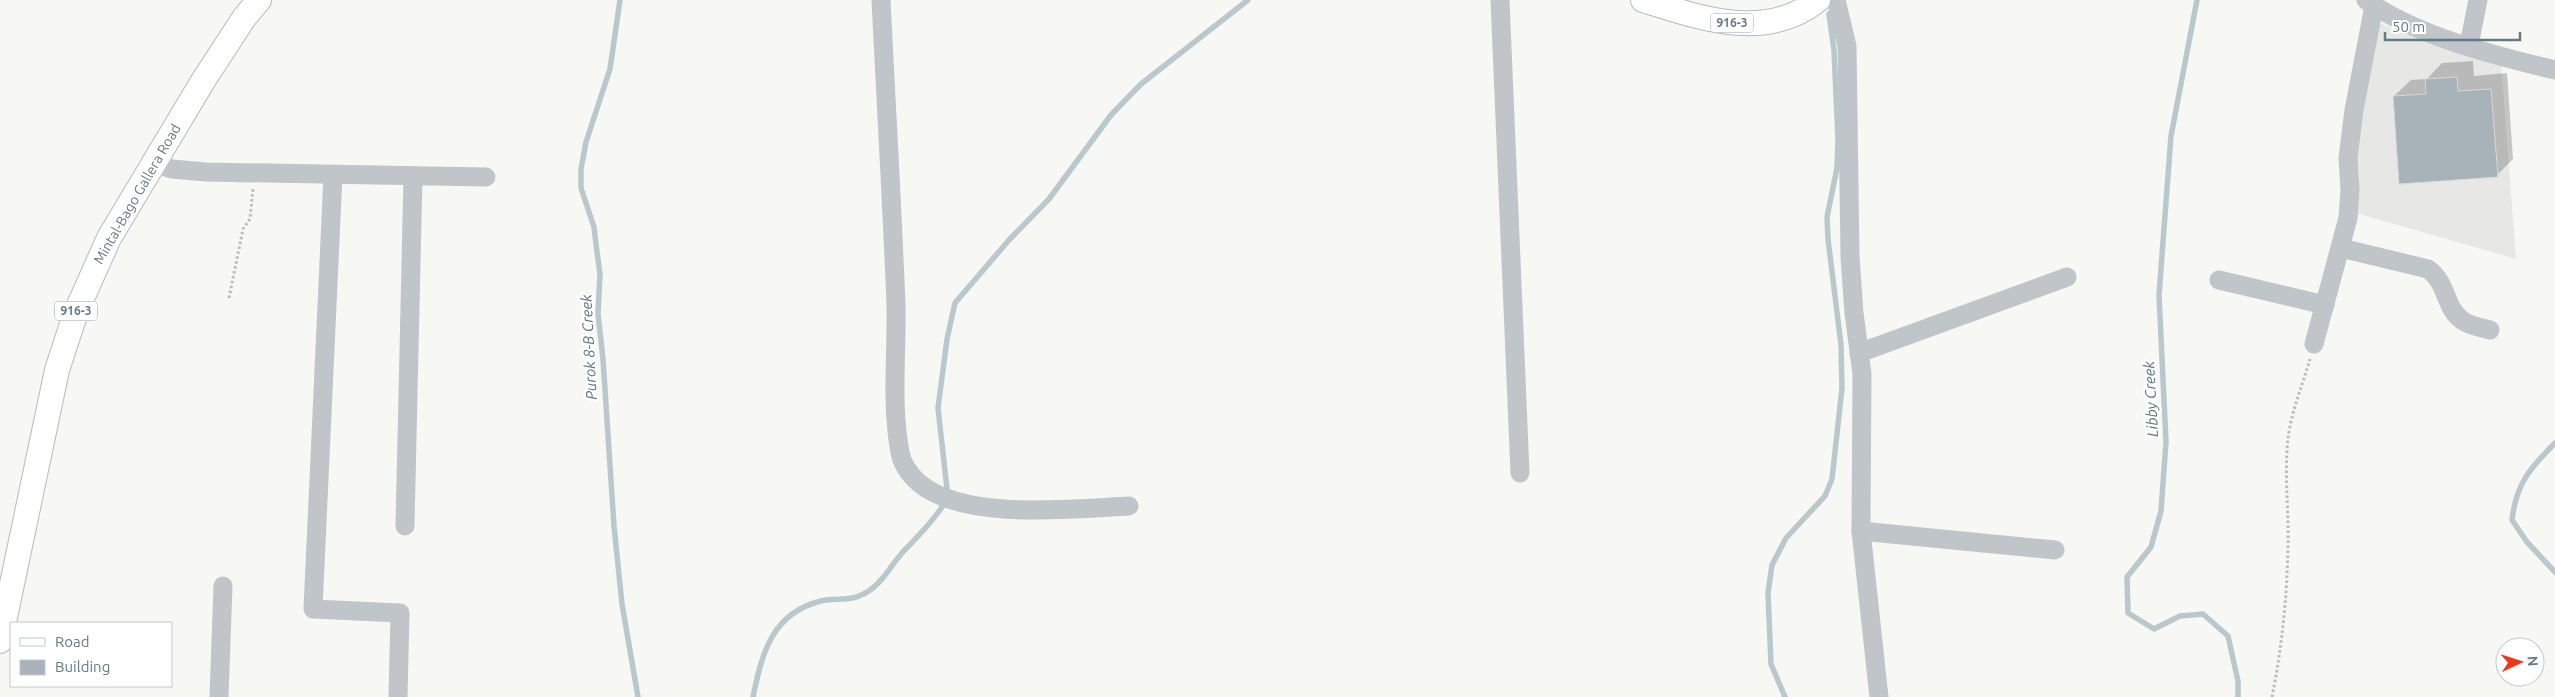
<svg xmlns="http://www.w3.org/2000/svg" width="2555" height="697" font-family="Ubuntu,sans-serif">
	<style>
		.built { fill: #e7e8e6 }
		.shadow { fill: #0003 }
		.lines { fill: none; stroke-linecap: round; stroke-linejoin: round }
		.stream { stroke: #b9c8cc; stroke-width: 5.5 }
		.building { fill: #a7b3b8; stroke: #d8d8d6 }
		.major-casing { stroke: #b4babe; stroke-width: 26 }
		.path { stroke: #b9bdc0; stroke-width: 3; stroke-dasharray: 2.5 2.5; stroke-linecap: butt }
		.minor { stroke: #bfc5c8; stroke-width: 19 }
		.major { stroke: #fff; stroke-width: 24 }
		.labels { text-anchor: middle; stroke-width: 5; stroke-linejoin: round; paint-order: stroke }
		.shield { fill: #fff; stroke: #92a2ab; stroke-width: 1 }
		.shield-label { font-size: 12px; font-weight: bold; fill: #637a87 }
		.street-label { font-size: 14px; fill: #637a87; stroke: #fff }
		.water-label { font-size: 15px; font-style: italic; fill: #5a767c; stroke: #fff }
	</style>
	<rect width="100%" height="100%" fill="#f7f7f3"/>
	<polygon class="built" points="2377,23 2501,62 2516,259 2356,213 2359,172 2353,163"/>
	<polygon class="shadow" points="2473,61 2474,76 2507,73 2513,159 2497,175 2394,96 2411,80 2427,79 2442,63"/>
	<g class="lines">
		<g class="stream">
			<polyline points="620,0 610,69 586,142 581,169 581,188 594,227 597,252 600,274 598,314 603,359 614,526 622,604 638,697"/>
			<polyline points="2197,0 2171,136 2159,295 2166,442 2161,511 2151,547 2127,577 2128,613 2154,629 2180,616 2203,614 2228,636 2238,681 2238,697"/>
			<path d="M 2555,443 C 2530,468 2516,484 2512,520 L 2527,542 L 2555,572"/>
			<polyline points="947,489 938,408 947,339 955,303 1009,240 1049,199 1111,115 1141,84 1248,0"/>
			<path d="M 753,697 C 762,653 772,613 821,601 C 833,598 848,601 859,596 C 880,588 888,569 902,553 C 917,537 932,523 944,504"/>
			<polyline points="1785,697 1771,664 1768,593 1772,565 1786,538 1825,496 1832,479 1842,388 1841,345 1828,239 1827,217 1837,168 1838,140 1834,50 1829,14"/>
		</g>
	</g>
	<polygon class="building" points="2457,77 2458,91 2491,89 2498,177 2399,184 2393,96 2426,94 2425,79"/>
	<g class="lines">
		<g class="major-casing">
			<g id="major">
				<path d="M 1643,0 C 1700,18 1766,42 1818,0"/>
				<polyline points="0,641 57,370 76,312 109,238 203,81 244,18 259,0"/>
			</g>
		</g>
		<g class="path">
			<polyline points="229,298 243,229 250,219 253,189"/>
			<path d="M 2272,697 C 2282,647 2287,597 2288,546 C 2289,515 2285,483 2287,451 C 2288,419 2301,390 2310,359"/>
		</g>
		<g class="minor">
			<path d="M 881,0 C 886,102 892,203 896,305 C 897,353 891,405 900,452 C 902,465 909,474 919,483 C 964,521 1072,509 1129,506"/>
			<polyline points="1500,0 1520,473"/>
			<polyline points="1836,0 1847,46 1850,257 1854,313 1862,374 1861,531 1879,697"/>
			<path d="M 2366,0 C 2416,36 2496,56 2555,70"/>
			<polyline points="2469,45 2478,0"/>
			<polyline points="153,163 172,169 206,172 486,177"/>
			<polyline points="333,175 313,609 400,613 398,697"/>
			<path d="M 2341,248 L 2428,269 C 2448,283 2444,308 2463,321 C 2471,326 2482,328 2490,330"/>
			<polyline points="2219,280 2325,305"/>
			<polyline points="2314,344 2348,218 2350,190 2348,158 2354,110 2374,6"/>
			<polyline points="1859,353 2067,277"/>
			<polyline points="405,526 413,176"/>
			<polyline points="1861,531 2055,550"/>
			<polyline points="219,697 223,586"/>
		</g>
		<use href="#major" class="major"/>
	</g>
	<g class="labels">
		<g class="shield">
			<rect x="1711" y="13.5" width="42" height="19" rx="4"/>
			<rect x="55" y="301.5" width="42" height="19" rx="4"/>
		</g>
		<g class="shield-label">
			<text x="1732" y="27">916-3</text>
			<text x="76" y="315">916-3</text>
		</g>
		<g class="street-label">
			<text transform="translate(137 194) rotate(-60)" y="5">Mintal-Bago Gallera Road</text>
		</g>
		<g class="water-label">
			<text transform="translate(589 347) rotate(-93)" y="5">Purok 8-B Creek</text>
			<text transform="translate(2151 399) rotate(-93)" y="5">Libby Creek</text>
		</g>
	</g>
	<rect x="10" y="622" width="162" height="65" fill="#ffffff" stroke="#c1cacf"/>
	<rect x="20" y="638" width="25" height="8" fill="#ffffff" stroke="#c1cacf"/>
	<text x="55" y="647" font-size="15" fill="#637a87">Road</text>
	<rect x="20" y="660" width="25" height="15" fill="#a7b3b8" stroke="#c1cacf"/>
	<text x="55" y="672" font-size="15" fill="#637a87">Building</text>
	<g transform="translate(2520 662) rotate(86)"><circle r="24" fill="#ffffff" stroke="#c1cacf"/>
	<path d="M0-4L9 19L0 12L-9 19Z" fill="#f33617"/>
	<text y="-8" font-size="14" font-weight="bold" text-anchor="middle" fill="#637a87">N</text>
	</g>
	<path d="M2385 32v8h135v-8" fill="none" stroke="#637a87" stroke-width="2.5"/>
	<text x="2392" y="32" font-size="15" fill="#637a87" stroke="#ffffff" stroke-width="4" paint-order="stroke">50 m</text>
</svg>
